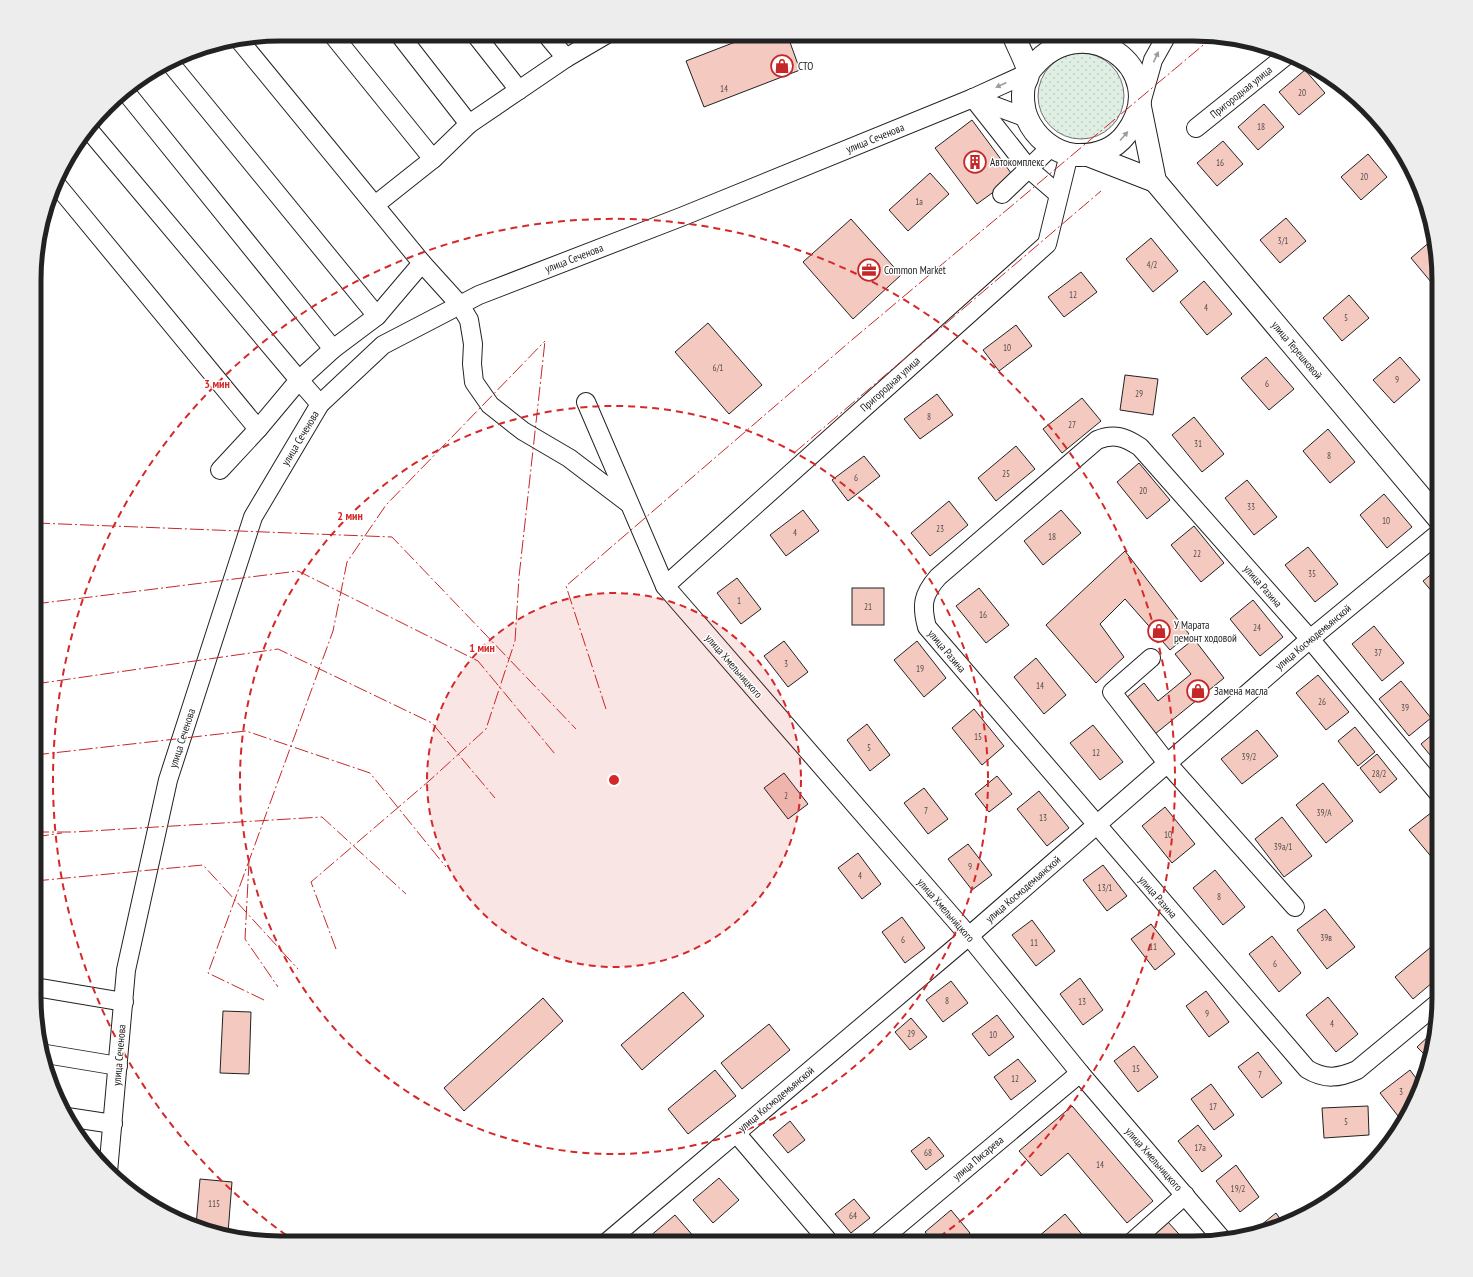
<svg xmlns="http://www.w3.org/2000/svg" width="1473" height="1277" font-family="'PT Sans Narrow',sans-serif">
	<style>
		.grass { fill: url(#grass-dots); stroke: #6f6f6f }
		.building { fill: #f3c9c0; stroke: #222 }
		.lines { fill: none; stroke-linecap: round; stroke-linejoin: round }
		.minor-casing { stroke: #222; stroke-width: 20 }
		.major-casing { stroke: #222; stroke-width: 24 }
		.minor { stroke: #fff; stroke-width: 18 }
		.major { stroke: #fff; stroke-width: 22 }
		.power { stroke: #c62828; stroke-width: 1; stroke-dasharray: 14 3 2 3; stroke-linecap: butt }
		.oneway { fill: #9c9c9c }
		.ring { fill: none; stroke: #d62828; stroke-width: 2; stroke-dasharray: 7 5 }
		.labels { text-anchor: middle; stroke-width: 3; stroke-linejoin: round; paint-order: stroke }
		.number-label { font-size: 9px; fill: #564c4a }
		.poi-label { font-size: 11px; fill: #222; stroke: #fff; text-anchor: start }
		.street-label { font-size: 11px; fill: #222; stroke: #fff }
		.rim { fill: none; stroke: #222; stroke-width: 5 }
		.centre { fill: #d62828; stroke: #fff; stroke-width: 2 }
		.ring-label { font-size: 12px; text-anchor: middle; font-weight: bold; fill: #d62828; stroke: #fff; stroke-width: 3; stroke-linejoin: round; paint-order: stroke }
	</style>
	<defs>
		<pattern id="grass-dots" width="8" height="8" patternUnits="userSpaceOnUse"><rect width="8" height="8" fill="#e0efe3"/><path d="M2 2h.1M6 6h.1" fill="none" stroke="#c0cdc2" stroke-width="1.8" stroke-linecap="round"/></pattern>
	</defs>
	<rect width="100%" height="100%" fill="#fff"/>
	<circle class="grass" cx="1081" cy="96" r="43"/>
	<g class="building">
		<polygon points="756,34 787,34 800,70 704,107 686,61"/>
		<polygon points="1305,70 1325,93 1299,115 1279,92"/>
		<polygon points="1264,104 1284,127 1258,150 1238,127"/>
		<polygon points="972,120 1014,177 977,204 935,148"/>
		<polygon points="1223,141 1243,164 1217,186 1197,163"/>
		<polygon points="1368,154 1387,177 1361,200 1341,177"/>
		<polygon points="930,173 949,194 908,231 889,210"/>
		<polygon points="1286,218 1306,241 1280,263 1260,240"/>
		<polygon points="851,219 901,275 853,319 803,262"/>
		<polygon points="1151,238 1178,271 1153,292 1126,259"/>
		<polygon points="1432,240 1438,264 1438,275 1431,282 1411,258"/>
		<polygon points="1081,272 1097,292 1064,317 1048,297"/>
		<polygon points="1204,281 1232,314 1207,335 1180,302"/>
		<polygon points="1349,295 1369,318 1342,341 1323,318"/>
		<polygon points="708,323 762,385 729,414 675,352"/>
		<polygon points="1016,325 1032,346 999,371 983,350"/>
		<polygon points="1266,357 1294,389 1269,410 1241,378"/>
		<polygon points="1400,357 1420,380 1394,403 1373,380"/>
		<polygon points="1125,375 1158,379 1153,415 1120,410"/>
		<polygon points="937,394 953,415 920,439 904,419"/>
		<polygon points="1082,398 1101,421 1062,453 1043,429"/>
		<polygon points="1194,417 1224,454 1202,472 1172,435"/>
		<polygon points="1328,429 1355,462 1330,483 1303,451"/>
		<polygon points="1016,446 1035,469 996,501 978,478"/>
		<polygon points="864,456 880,476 848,501 832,480"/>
		<polygon points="1139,463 1170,500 1147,519 1117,482"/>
		<polygon points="1247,480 1277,517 1254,535 1225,498"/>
		<polygon points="1384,494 1412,527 1387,548 1360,515"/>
		<polygon points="949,501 968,525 930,556 911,533"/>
		<polygon points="803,510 819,531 786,556 770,535"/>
		<polygon points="1061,510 1081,533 1043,565 1024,541"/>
		<polygon points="1194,526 1224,563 1201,582 1171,545"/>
		<polygon points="1308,547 1338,584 1315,602 1285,565"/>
		<polygon points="1125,551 1189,634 1170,650 1125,599 1100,624 1124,657 1096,683 1046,625"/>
		<polygon points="1439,568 1439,600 1423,581"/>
		<polygon points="737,578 761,609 741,624 717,593"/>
		<rect x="852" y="588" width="32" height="37"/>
		<polygon points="979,588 1009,625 986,643 956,606"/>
		<polygon points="1253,600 1283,637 1260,656 1230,619"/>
		<polygon points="1374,626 1404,663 1382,681 1352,644"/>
		<polygon points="1194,639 1224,678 1155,734 1126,698 1144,683 1158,701 1191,674 1175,654"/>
		<polygon points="784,641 808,672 788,687 764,656"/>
		<polygon points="917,641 946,678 924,697 894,660"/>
		<polygon points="1036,658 1066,695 1044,714 1014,677"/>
		<polygon points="1318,675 1349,712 1326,730 1296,693"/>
		<polygon points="1401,681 1431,718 1409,736 1379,699"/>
		<polygon points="974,709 1004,746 982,765 952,728"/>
		<polygon points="867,724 890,755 870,771 847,740"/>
		<polygon points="1093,725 1123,762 1100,780 1070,743"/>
		<polygon points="1355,727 1375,752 1358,766 1338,741"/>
		<polygon points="1439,729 1439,766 1421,744"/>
		<polygon points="1257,730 1278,756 1242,784 1221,759"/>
		<polygon points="1377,754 1397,779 1380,793 1360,768"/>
		<polygon points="784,773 808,804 788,819 764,788"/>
		<polygon points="997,776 1012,794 989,812 975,794"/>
		<polygon points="1323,783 1353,821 1326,843 1296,805"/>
		<polygon points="924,788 948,819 928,834 904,803"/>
		<polygon points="1039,791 1069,828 1047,846 1017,809"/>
		<polygon points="1165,807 1195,844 1172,863 1142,826"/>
		<polygon points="1432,812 1439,820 1439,866 1409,830"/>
		<polygon points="1282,817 1312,856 1284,877 1255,839"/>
		<polygon points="968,844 992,875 972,890 948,859"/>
		<polygon points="858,853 881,884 862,899 838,868"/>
		<polygon points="1103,865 1127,896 1107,911 1083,880"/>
		<polygon points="1215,870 1245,907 1223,925 1193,888"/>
		<polygon points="1325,909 1355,947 1327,969 1297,930"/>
		<polygon points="902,917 925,948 905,963 882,932"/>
		<polygon points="1032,920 1055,951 1036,966 1012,935"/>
		<polygon points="1151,924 1175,954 1155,970 1131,939"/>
		<polygon points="1272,936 1301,973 1279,992 1249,954"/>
		<polygon points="1437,942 1439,945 1439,977 1413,999 1395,977"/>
		<polygon points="1080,978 1103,1010 1083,1025 1060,994"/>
		<polygon points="951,981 968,1003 943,1022 926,1000"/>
		<polygon points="1206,991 1229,1022 1209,1037 1186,1006"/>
		<polygon points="683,992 704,1016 642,1070 621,1045"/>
		<polygon points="1328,997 1358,1034 1336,1052 1306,1015"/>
		<polygon points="543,998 563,1021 464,1111 444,1088"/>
		<polygon points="223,1011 251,1012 249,1074 220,1073"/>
		<polygon points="997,1015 1014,1037 989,1056 972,1034"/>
		<polygon points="911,1018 927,1037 910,1050 895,1032"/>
		<polygon points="769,1024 790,1050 742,1089 721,1063"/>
		<polygon points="1432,1033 1427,1057 1417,1047"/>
		<polygon points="1134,1046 1158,1077 1138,1092 1114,1061"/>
		<polygon points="1258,1052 1282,1083 1262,1098 1238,1067"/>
		<polygon points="1018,1059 1036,1081 1011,1100 994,1077"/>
		<polygon points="715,1070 736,1096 688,1134 668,1109"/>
		<polygon points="1410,1070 1421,1085 1420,1091 1411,1106 1398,1116 1380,1093"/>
		<polygon points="1211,1084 1234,1115 1214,1130 1191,1099"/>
		<polygon points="1072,1106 1153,1201 1127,1223 1068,1153 1041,1176 1019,1151"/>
		<polygon points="1368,1106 1369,1135 1324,1138 1322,1108"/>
		<polygon points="790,1121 805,1140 788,1153 773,1135"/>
		<polygon points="1198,1125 1222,1156 1202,1172 1178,1141"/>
		<polygon points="929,1137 944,1156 926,1170 911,1151"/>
		<polygon points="1236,1165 1259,1197 1240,1212 1216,1181"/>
		<polygon points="719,1178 739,1200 713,1223 693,1200"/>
		<polygon points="200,1179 232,1182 228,1233 196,1226"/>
		<polygon points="854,1199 870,1218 851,1233 835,1214"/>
		<polygon points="951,1210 970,1233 959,1243 934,1243 925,1232"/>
		<polygon points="1276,1213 1283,1223 1257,1230 1256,1229"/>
		<polygon points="1065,1214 1089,1243 1042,1243 1038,1237"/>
		<polygon points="675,1215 695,1238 689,1243 654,1243 649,1237"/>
		<polygon points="1168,1222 1186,1242 1145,1242"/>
	</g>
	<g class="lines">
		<g class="minor-casing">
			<g id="minor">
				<polyline points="332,34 433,159 375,205"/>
				<polyline points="399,34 469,124 433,159"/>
				<polyline points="240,41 422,263 377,316"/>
				<polyline points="566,58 607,34"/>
				<polyline points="171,64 377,316 333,349"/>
				<polyline points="519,90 566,58 546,34"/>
				<polyline points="125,91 333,349 299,380 320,404"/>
				<polyline points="973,98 1029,169 1058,194"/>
				<polyline points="973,98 1027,118"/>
				<polyline points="1141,103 1153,60 1167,35"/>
				<polyline points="469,124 519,90 475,34"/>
				<polyline points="1196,128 1287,55"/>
				<polyline points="89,130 299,380 258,429"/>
				<polyline points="57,185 258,429 220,470"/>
				<polyline points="1002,194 1051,147"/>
				<polyline points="422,263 460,305 469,320 473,344 472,364 474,382 490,405 523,431 569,458 627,502"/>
				<polyline points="586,402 665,586 969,936 1080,1073 1222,1239"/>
				<polyline points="665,586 1047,244 1069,154"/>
				<polyline points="1151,658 1112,692 1167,763 1295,907"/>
				<polyline points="35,987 124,1002"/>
				<path d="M 1438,1003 L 1357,1070 C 1339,1078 1325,1080 1307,1069 L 927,627 C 921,605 923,594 938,577 L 1097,440 C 1114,433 1125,437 1140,447 L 1310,639 L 1439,794"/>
				<polyline points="46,1054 118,1066"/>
				<polyline points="67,1117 113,1124"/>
				<polyline points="736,1133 830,1243"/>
				<polyline points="108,1172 126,970 168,780 253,517 320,404 383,345 479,295 681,217 973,98 1028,73"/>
				<polyline points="606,1243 969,936 1310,639 1439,533"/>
				<polyline points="877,1243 1080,1073"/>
				<polyline points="1131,1243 1185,1195"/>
			</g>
		</g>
		<g class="major-casing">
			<g id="major">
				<path d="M 1013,34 C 1016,43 1029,66 1028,74 C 1028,78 1025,82 1024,85 C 1022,95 1023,109 1027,118 C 1035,137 1054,153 1075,155 C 1095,156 1114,150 1126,134 C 1176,69 1079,0 1028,73"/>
				<polyline points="1140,107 1155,181 1439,519"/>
				<polyline points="1088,155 1155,181"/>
			</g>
		</g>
		<use href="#minor" class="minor"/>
		<use href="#major" class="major"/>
		<g class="power">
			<polyline points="794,453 1101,191"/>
			<polyline points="36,523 392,537 576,729"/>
			<polyline points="35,604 298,571 478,661 555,754"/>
			<polyline points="35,684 278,649 432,723 495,798"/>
			<polyline points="606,709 566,586 853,339 1214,36"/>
			<polyline points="35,755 246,731 370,773 446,867"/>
			<polyline points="35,832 74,832 322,817 406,894"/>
			<polyline points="35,837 62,833"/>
			<polyline points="249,862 245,939 278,987"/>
			<polyline points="35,881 203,865 298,969"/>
			<polyline points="336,949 311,882 429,781 486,729 515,641 519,577 545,341"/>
			<polyline points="264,1000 208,973 333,631 347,562 386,505 545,341"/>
		</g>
	</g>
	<defs><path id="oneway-solid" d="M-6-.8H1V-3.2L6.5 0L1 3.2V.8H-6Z"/></defs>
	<g class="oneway">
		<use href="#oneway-solid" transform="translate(1156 57) rotate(-65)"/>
		<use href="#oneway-solid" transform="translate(1001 85) rotate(155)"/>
		<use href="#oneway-solid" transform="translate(1124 136) rotate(-49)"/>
	</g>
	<circle cx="614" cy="780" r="187" fill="#d62828" fill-opacity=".12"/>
	<g class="ring">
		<circle cx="614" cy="780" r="187"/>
		<circle cx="614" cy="780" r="374"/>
		<path d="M296 1242A561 561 0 1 1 932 1242"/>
	</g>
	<defs>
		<g id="shop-ring" transform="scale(1.15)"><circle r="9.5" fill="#fff" stroke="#c62828" stroke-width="1.5"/><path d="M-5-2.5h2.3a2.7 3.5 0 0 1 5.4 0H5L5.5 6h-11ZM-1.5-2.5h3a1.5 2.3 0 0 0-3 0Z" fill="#c62828"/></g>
		<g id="building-ring" transform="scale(1.15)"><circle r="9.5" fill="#fff" stroke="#c62828" stroke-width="1.5"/><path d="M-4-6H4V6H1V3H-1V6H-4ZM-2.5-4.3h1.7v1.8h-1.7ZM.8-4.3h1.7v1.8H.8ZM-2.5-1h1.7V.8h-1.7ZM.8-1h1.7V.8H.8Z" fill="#c62828"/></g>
		<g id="office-ring" transform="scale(1.15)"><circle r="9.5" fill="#fff" stroke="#c62828" stroke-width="1.5"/><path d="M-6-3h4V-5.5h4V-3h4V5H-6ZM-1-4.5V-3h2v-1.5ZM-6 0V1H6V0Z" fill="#c62828"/></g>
	</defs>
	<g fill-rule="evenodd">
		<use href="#shop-ring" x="782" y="66"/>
		<use href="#building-ring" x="975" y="162"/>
		<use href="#office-ring" x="869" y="270"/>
		<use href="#shop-ring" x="1159" y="631"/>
		<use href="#shop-ring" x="1198" y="691"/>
	</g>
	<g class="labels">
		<g class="number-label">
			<text x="724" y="92">14</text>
			<text x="1302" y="96">20</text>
			<text x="1261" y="130">18</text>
			<text x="1220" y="166">16</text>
			<text x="1364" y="180">20</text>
			<text x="919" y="205">1а</text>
			<text x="1283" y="244">3/1</text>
			<text x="1152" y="268">4/2</text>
			<text x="1073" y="298">12</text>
			<text x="1206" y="311">4</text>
			<text x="1346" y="321">5</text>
			<text x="1007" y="351">10</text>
			<text x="718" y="371">6/1</text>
			<text x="1397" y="383">9</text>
			<text x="1267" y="387">6</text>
			<text x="1139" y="397">29</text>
			<text x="929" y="420">8</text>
			<text x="1072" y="428">27</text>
			<text x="1198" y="447">31</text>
			<text x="1329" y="459">8</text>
			<text x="1006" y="477">25</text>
			<text x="856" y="481">6</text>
			<text x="1143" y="494">20</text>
			<text x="1251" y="510">33</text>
			<text x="1386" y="524">10</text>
			<text x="940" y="532">23</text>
			<text x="795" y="536">4</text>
			<text x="1052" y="540">18</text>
			<text x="1197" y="557">22</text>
			<text x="1312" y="577">35</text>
			<text x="739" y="604">1</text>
			<text x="868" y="610">21</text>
			<text x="983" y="618">16</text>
			<text x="1257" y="631">24</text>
			<text x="1378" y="656">37</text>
			<text x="786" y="667">3</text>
			<text x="920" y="672">19</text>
			<text x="1040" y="689">14</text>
			<text x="1322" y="705">26</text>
			<text x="1405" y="711">39</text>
			<text x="978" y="740">15</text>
			<text x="869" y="751">5</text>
			<text x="1096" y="756">12</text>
			<text x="1249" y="760">39/2</text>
			<text x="1379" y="777">28/2</text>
			<text x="786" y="799">2</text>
			<text x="926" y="814">7</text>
			<text x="1324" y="816">39/А</text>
			<text x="1043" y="821">13</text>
			<text x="1168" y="838">10</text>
			<text x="1283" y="850">39а/1</text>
			<text x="970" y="870">9</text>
			<text x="860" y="879">4</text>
			<text x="1105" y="891">13/1</text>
			<text x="1219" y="900">8</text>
			<text x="1326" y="941">39в</text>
			<text x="903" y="943">6</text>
			<text x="1034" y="946">11</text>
			<text x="1153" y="950">11</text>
			<text x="1275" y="967">6</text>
			<text x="947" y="1004">8</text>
			<text x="1082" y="1005">13</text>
			<text x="1207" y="1017">9</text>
			<text x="1332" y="1027">4</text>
			<text x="911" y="1037">29</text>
			<text x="993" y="1038">10</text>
			<text x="1136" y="1072">15</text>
			<text x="1260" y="1078">7</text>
			<text x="1015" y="1082">12</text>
			<text x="1401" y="1095">3</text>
			<text x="1213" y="1110">17</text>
			<text x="1346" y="1125">5</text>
			<text x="1200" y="1151">17а</text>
			<text x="928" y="1156">68</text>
			<text x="1100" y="1168">14</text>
			<text x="1238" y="1192">19/2</text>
			<text x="214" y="1207">115</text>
			<text x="853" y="1219">64</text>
		</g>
		<g class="poi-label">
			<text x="798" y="70">СТО</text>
			<text x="990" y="166">Автокомплекс</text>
			<text x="884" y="274">Common Market</text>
			<text x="1174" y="629">У Марата<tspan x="1174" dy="13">ремонт ходовой</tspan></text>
			<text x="1214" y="695">Замена масла</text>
		</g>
		<g class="street-label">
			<text transform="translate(1241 92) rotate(-39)" y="4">Пригородная улица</text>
			<text transform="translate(875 138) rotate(-22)" y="4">улица Сеченова</text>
			<text transform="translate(574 258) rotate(-21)" y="4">улица Сеченова</text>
			<text transform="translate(1297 350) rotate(50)" y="4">улица Терешковой</text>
			<text transform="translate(890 384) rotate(-42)" y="4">Пригородная улица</text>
			<text transform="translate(300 438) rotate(-59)" y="4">улица Сеченова</text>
			<text transform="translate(1263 586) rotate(49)" y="4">улица Разина</text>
			<text transform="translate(1313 637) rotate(-40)" y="4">улица Космодемьянской</text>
			<text transform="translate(947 651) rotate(50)" y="4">улица Разина</text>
			<text transform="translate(734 666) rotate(49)" y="4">улица Хмельницкого</text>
			<text transform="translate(182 738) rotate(-72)" y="4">улица Сеченова</text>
			<text transform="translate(1023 889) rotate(-41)" y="4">улица Космодемьянской</text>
			<text transform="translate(1158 897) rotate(49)" y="4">улица Разина</text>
			<text transform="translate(946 910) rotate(49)" y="4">улица Хмельницкого</text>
			<text transform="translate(119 1055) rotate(-85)" y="4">улица Сеченова</text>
			<text transform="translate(776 1099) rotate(-40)" y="4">улица Космодемьянской</text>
			<text transform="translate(978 1158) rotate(-40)" y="4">улица Писарева</text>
			<text transform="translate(1154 1159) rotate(49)" y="4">улица Хмельницкого</text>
		</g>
	</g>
	<path d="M0 0H1473V1277H0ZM280 41H1193A239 239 0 0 1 1432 280V997A239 239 0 0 1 1193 1236H280A239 239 0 0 1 41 997V280A239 239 0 0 1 280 41Z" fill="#ededed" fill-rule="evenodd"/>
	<path class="rim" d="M280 41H1193A239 239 0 0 1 1432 280V997A239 239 0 0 1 1193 1236H280A239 239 0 0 1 41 997V280A239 239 0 0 1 280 41Z"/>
	<circle cx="614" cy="780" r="6" class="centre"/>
	<g class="ring-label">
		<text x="217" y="388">3 мин</text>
		<text x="350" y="520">2 мин</text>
		<text x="482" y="652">1 мин</text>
	</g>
</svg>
